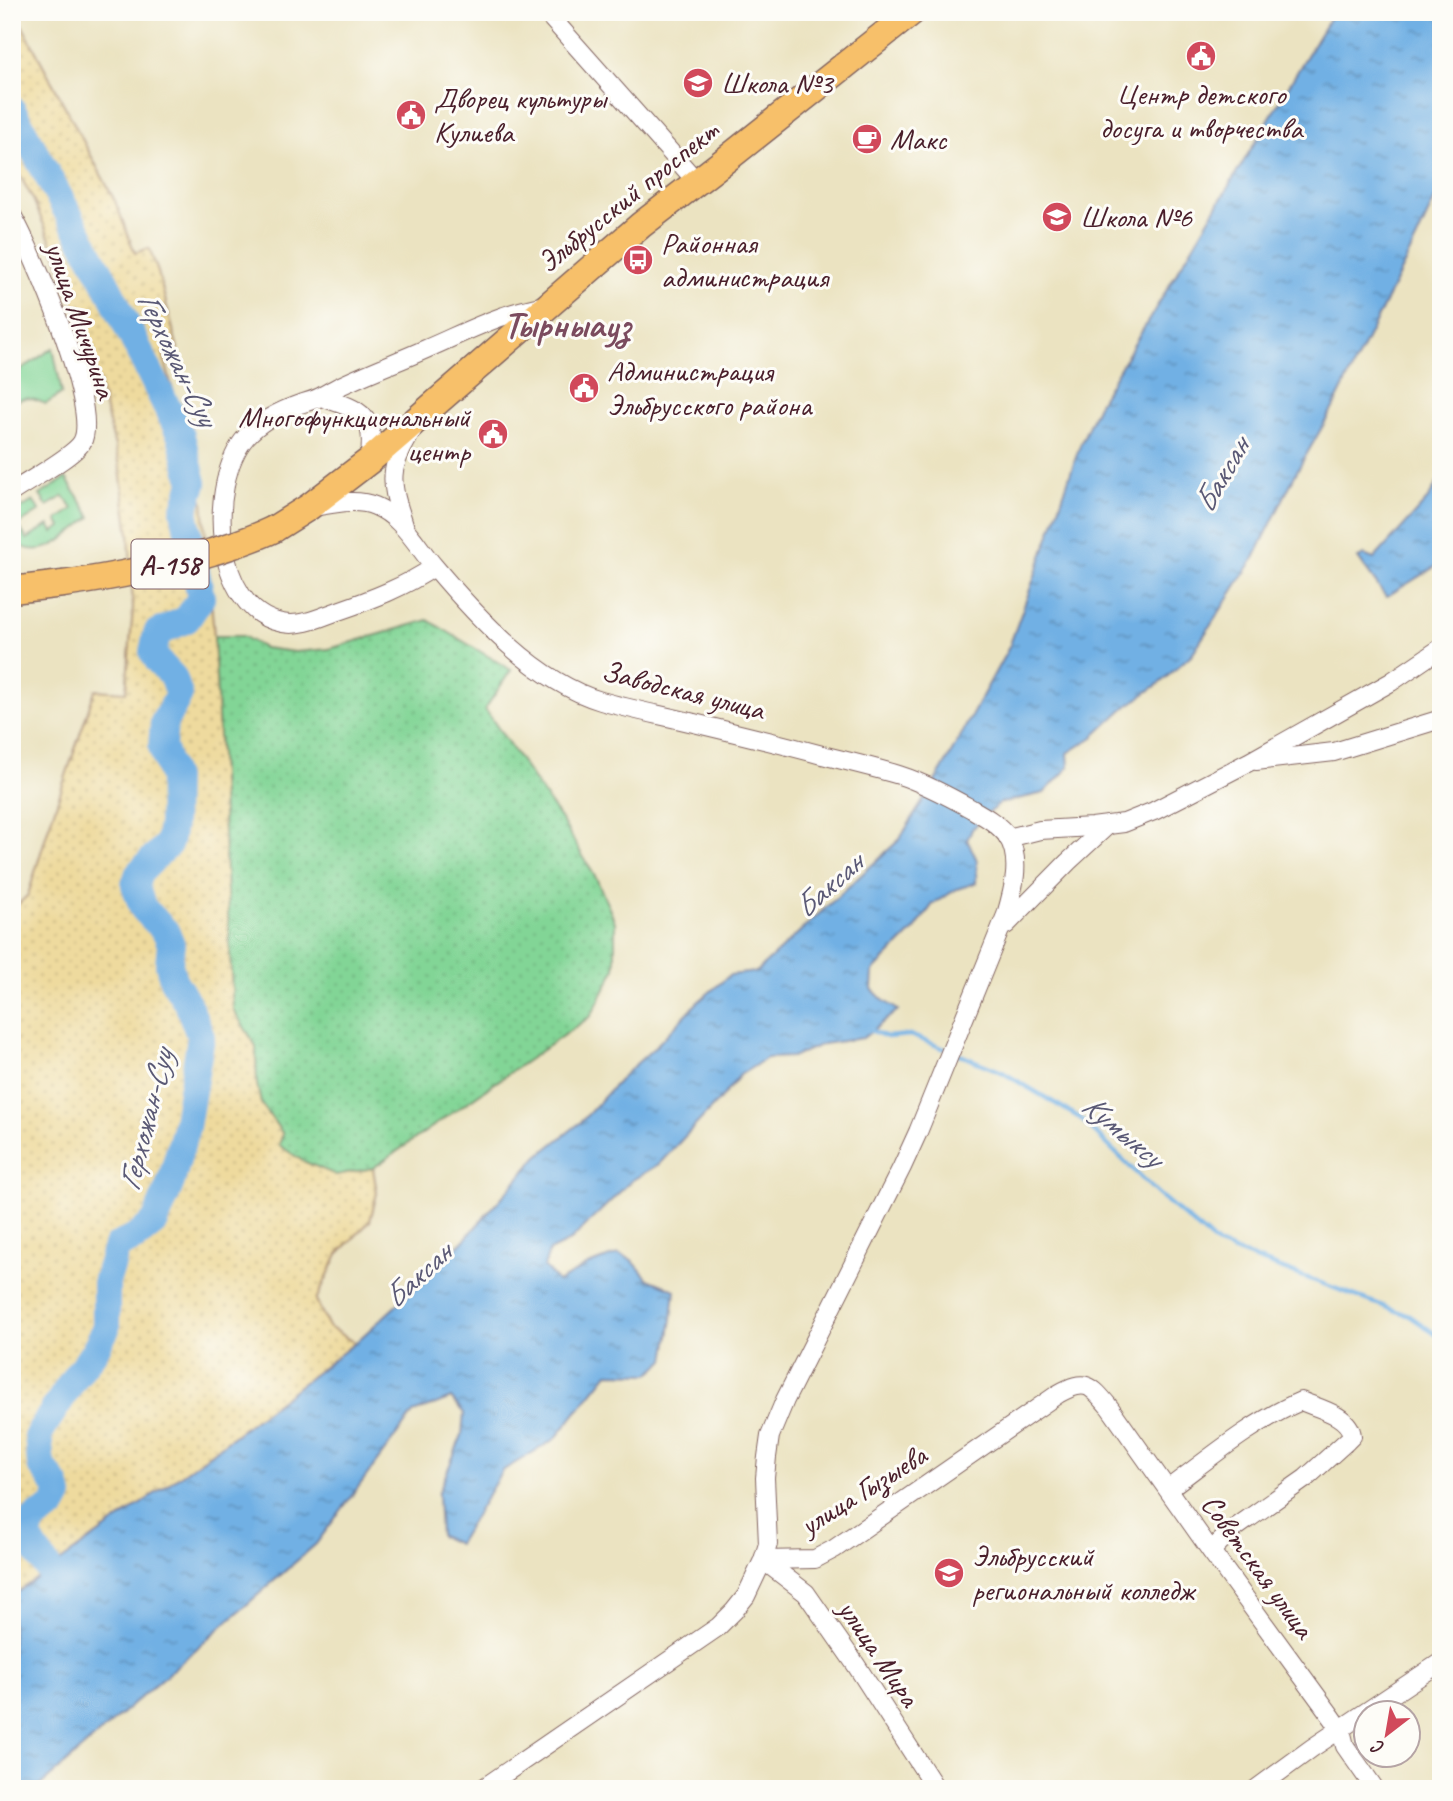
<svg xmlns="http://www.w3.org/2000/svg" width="1453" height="1801" font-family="Caveat,sans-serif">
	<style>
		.grass { fill: #82d596; stroke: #667a60; stroke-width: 2 }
		.sand { fill: url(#sand-dots); stroke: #9c7c64; stroke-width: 2 }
		.park { fill: url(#park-dots); stroke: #667a60; stroke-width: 2 }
		.water { fill: url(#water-ripples); stroke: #5e6888; stroke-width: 2 }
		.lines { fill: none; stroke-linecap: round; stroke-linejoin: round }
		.stream { stroke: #71b0e4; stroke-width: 4.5 }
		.river { stroke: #71b0e4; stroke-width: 28 }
		.minor-casing { stroke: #826460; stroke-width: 20 }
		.primary-casing { stroke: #826460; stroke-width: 29 }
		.minor { stroke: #fff; stroke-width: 18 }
		.primary { stroke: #f7c06b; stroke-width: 26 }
		.primary-bridge-casing { stroke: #826460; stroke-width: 29; stroke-linecap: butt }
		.primary-bridge { stroke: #f7c06b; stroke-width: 26 }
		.labels { text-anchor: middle; stroke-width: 6; stroke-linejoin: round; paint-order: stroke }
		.shield { fill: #fdfcf7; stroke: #806168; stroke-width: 2 }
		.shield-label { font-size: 28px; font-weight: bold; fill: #4a1f2b }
		.poi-label { font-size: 30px; fill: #4a1f2b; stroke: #fdfcf7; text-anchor: start }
		.street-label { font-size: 30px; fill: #4a1f2b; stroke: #fdfcf7 }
		.water-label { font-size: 32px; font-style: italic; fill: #5a5975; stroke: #fdfcf7 }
		.district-label { font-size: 37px; font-weight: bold; fill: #7b4b5e; stroke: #fdfcf7 }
	</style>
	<defs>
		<pattern id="sand-dots" width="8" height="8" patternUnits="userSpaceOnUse" patternTransform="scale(1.75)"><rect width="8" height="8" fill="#eeda9e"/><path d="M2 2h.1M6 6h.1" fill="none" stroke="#cebb88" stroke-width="1.8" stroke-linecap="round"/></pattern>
		<pattern id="park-dots" width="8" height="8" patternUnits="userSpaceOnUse" patternTransform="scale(1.75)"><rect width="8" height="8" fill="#82d596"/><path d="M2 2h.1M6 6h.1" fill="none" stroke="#72b681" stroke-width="1.8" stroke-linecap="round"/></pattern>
		<pattern id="water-ripples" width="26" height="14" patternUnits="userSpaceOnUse" patternTransform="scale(1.75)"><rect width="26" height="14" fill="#71b0e4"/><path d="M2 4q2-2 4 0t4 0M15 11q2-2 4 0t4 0" fill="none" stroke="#5f8fb9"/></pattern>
	</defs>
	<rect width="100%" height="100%" fill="#fdfcf7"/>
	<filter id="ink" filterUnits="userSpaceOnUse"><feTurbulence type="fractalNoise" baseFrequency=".0143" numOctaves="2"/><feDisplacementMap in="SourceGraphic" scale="14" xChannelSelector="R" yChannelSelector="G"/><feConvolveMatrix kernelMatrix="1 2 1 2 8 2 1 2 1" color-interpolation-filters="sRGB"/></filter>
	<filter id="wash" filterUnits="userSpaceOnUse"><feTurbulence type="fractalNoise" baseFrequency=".00686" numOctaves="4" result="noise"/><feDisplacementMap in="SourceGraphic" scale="28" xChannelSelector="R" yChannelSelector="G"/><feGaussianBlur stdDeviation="1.57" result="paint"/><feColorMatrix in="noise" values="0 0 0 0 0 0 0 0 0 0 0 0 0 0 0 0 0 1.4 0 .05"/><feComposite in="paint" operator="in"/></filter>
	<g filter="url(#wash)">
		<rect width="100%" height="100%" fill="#ebe3c1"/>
		<g class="grass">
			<path d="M 53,348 L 62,393 L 46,404 C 33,399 24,394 12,404 L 12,376 Z"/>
			<path d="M 66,478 L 91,517 C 66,536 43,564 12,541 L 12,514 L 33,501 L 40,511 L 18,525 L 27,539 L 49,525 L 53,532 L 61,527 L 57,520 L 73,509 L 64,496 L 47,506 L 40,495 Z"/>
		</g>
		<polygon class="sand" points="12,12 15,12 115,201 135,253 149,248 158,272 178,349 163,352 171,384 193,451 203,502 214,636 233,1009 256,1046 257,1084 261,1103 283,1134 279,1145 336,1175 373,1168 377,1193 370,1221 338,1254 316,1300 329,1327 355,1343 209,1455 12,1596 12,910 28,895 50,823 95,690 126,692 133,608 129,534 119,462 93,360 57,256 33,199 12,162"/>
		<polygon class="park" points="428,620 511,670 485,709 562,821 597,880 615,922 615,969 591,1016 373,1168 336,1175 303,1161 279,1145 283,1134 261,1103 257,1084 256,1046 233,1009 214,636 243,636 264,648 295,652 329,649"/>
		<g class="water">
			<polygon points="1333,12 1441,12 1441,186 1417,238 1333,408 1297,471 1253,560 1192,654 1160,683 1123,709 1093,737 1068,753 1069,767 1044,793 1000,803 972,829 967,840 977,860 976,883 957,889 933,904 915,929 873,971 872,989 883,1000 898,1010 863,1038 823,1044 792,1057 767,1058 740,1075 722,1097 659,1164 631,1181 570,1241 549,1251 544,1267 558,1282 588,1265 618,1254 632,1260 648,1279 675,1290 672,1319 665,1360 649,1374 608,1373 555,1439 502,1471 458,1544 440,1536 438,1494 462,1435 464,1413 451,1398 413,1413 316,1544 36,1789 12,1789 12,1596 209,1455 355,1343 421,1283 466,1238 538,1156 581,1122 624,1075 655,1047 698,1002 730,975 756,972 899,840 943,768 1009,647 1053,526 1080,445 1099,403"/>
			<polygon points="1441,477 1441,563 1386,597 1358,558 1364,555 1374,559 1428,499"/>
		</g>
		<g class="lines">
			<g class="stream">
				<polyline points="867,1029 887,1037 910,1035 945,1049"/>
				<polyline points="953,1052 1002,1072 1080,1118 1158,1194 1218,1245 1410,1316 1441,1338"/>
			</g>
			<polyline class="river" points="12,110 107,285 181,436 193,483 184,511 201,598 187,619 157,633 153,652 159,662 173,677 179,695 164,722 162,747 173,778 172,824 169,843 139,873 135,885 143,908 166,932 171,944 169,964 173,980 188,1004 201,1037 186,1127 171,1182 155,1222 135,1238 117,1246 106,1283 106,1329 93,1353 75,1377 38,1435 41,1465 57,1486 59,1496 53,1507 34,1519 27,1535 38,1554 70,1600"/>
		</g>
	</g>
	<g filter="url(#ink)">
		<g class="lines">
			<g class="minor-casing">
				<g id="minor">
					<polyline points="546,12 697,182"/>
					<path d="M 12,215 C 32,250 101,409 82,442 C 74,456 28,481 12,492"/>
					<path d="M 321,397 C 361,410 377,414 369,461"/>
					<path d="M 313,507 C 333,504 356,498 375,506 C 402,517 416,545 434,566 C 476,616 536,682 601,701 C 633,710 666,716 698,724 C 740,734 781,744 822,755 C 847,761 873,767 899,775 C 924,783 948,796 970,808 C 984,816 999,824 1008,837 C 1022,860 1013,891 1006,915 L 918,1132 L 902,1167 L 785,1400 L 770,1436 L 767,1457 L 765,1478 L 768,1544 L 763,1560 L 746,1596 L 734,1611 L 718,1627 L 482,1789"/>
					<path d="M 405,528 C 400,510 391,490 394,471 C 396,456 406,442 413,429"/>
					<path d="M 434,567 C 404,587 373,599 338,611 C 321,617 301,627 282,623 C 212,610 207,482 246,437 C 260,421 280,411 300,404 C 307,402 314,400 320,397 C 326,394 332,390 338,387 C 367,373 397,362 426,349 C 452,338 477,325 504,316 C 517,311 531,308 545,305"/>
					<polyline points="1256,761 1334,752 1441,719"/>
					<polyline points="1008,838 1040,830 1092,827 1124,823 1154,811 1249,762 1391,682 1441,648"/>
					<polyline points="1006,925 1068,862 1108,825"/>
					<path d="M 1168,1489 C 1210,1458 1252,1422 1301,1401 C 1317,1408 1350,1415 1352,1436 L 1347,1441 L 1306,1478 L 1231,1531 L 1211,1551"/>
					<path d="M 763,1560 L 815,1559 L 834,1549 L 1058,1394 C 1086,1378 1091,1385 1110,1408 L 1211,1551 L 1332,1717 L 1341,1730 L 1345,1746 L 1375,1789"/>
					<polyline points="763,1560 806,1593 856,1665 936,1789"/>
					<polyline points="1256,1789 1312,1748 1441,1662"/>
				</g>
			</g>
			<g class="primary-casing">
				<g id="primary">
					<polyline points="274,529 309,507 369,461 641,225 728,158 912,12"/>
					<polyline points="12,590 63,584"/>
				</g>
			</g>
			<use href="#minor" class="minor"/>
			<use href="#primary" class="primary"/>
			<g class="primary-bridge-casing">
				<path id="primary-bridge" d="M 63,584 C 114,577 163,567 212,552 C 233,545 254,539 274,529"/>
			</g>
			<use href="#primary-bridge" class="primary-bridge"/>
		</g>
	</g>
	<defs>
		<g id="civic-disc" transform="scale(1.575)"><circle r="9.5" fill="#d1495b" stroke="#fdfcf7"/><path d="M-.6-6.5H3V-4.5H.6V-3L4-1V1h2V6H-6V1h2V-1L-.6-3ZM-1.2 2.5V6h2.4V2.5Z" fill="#fff"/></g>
		<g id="school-disc" transform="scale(1.575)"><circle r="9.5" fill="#d1495b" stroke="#fdfcf7"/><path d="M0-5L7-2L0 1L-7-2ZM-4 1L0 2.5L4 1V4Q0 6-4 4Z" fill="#fff"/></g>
		<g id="cafe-disc" transform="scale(1.575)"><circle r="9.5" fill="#d1495b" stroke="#fdfcf7"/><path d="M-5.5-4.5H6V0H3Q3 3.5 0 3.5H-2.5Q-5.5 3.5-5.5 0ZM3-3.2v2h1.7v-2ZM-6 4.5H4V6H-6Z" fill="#fff"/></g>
		<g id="bus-disc" transform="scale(1.575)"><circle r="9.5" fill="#d1495b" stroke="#fdfcf7"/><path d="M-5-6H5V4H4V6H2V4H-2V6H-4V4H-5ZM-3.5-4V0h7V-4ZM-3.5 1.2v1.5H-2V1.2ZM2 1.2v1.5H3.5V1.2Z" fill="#fff"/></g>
		<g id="university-disc" transform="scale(1.575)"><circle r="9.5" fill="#d1495b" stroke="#fdfcf7"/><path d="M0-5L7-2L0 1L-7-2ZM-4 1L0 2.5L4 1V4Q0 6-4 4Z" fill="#fff"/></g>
	</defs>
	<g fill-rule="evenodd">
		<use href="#civic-disc" x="1201" y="56"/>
		<use href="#school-disc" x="698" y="83"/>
		<use href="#civic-disc" x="411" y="115"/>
		<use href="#cafe-disc" x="867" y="139"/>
		<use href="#school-disc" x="1057" y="217"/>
		<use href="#bus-disc" x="638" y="260"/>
		<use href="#civic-disc" x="584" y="388"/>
		<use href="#civic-disc" x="493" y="434"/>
		<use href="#university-disc" x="949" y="1573"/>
	</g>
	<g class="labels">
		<rect class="shield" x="131.5" y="539.5" width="77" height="49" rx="5"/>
		<g class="shield-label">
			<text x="170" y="574">А-158</text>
		</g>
		<g class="poi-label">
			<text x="721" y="93">Школа №3</text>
			<text x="1201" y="104" text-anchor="middle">Центр детского<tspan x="1201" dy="34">досуга и творчества</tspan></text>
			<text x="434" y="108">Дворец культуры<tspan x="434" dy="34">Кулиева</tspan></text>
			<text x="890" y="149">Макс</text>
			<text x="1080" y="227">Школа №6</text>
			<text x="661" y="253">Районная<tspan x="661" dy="34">администрация</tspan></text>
			<text x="607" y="381">Администрация<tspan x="607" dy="34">Эльбрусского района</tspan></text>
			<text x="470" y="427" text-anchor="end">Многофункциональный<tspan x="470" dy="34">центр</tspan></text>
			<text x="972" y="1566">Эльбрусский<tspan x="972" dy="34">региональный колледж</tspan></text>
		</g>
		<g class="street-label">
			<text transform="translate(628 196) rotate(-39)" y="10">Эльбрусский проспект</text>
			<text transform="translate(81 320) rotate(71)" y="10">улица Мичурина</text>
			<text transform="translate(683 690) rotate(14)" y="10">Заводская улица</text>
			<text transform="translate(863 1490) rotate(-32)" y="10">улица Гызыева</text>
			<text transform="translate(1258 1566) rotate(54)" y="10">Советская улица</text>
			<text transform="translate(879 1653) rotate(56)" y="10">улица Мира</text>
		</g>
		<g class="water-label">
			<text transform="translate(178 358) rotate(64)" y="11">Герхожан-Суу</text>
			<text transform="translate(1221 475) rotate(-60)" y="11">Баксан</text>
			<text transform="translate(828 885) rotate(-42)" y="11">Баксан</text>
			<text transform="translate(145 1120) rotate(-76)" y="11">Герхожан-Суу</text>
			<text transform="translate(1123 1130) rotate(40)" y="11">Кумыксу</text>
			<text transform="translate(417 1275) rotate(-43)" y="11">Баксан</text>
		</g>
		<g class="district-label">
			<text x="567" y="337">Тырныауз</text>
		</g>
	</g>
	<rect width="1453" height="1801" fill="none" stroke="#fdfcf7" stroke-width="42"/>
	<g transform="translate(1387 1734) rotate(211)"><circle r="33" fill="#fdfcf7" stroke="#b5a4a5" stroke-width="2"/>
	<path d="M0-5L12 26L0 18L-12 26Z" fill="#d1495b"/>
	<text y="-10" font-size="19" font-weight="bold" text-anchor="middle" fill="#4a1f2b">С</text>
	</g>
</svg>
